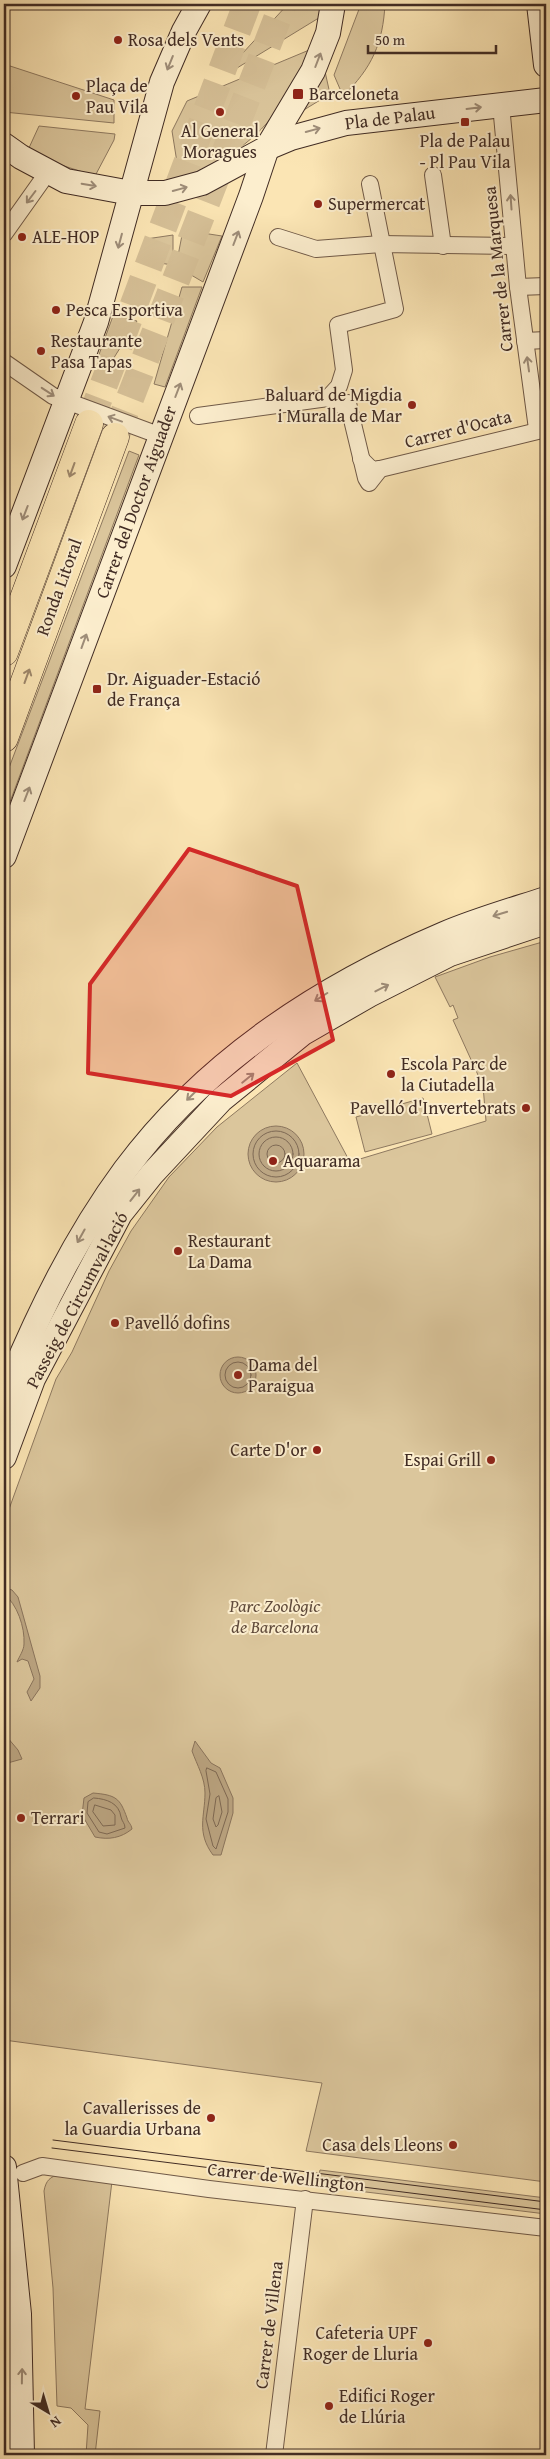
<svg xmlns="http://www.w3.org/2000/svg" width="550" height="2459" font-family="'Gentium Book Plus',serif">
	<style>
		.green { fill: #dbc69c; stroke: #8e7960 }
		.water { fill: #bca683; stroke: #8b755d }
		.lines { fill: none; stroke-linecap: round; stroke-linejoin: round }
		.shore { stroke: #7e6954; stroke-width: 1 }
		.highway-tunnel { stroke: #d6c097; stroke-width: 28; stroke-dasharray: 28 14; stroke-linecap: butt }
		.street-casing { stroke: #705a48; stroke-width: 18 }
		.secondary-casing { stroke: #412c24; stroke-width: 26 }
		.highway-casing { stroke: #412c24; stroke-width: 29 }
		.street { stroke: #fceece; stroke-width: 16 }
		.secondary { stroke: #fceece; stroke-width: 24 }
		.highway { stroke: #fbe5b4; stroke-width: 28 }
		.tram { stroke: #412c24; stroke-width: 1 }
		.oneway { stroke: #9e8d79 }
		.oneway2 { stroke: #9e886c }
		.marked { fill: #d62828; fill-opacity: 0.2; stroke: #d62828; stroke-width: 4; stroke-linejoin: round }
		.poi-dot { fill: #8f2418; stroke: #fceece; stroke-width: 2 }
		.labels { text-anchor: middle; stroke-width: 4; stroke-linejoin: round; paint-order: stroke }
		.poi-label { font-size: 18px; fill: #412c24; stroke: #fceece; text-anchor: start }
		.street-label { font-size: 18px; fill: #412c24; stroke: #fceece }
		.park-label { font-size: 18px; font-style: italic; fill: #604b3c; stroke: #fceece }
	</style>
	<rect width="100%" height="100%" fill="#fbe5b4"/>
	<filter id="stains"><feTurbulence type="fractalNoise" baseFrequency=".004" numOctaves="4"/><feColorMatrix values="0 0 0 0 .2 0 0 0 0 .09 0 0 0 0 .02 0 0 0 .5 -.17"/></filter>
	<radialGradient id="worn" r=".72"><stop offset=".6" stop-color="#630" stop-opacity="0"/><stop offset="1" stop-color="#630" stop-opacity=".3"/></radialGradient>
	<g class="green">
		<polygon points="288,4 325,4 322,16 237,68 229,68"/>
		<path d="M 361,4 L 385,4 C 383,43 372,68 343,96 L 334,75 Z"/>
		<path d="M 314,48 C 300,70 289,94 274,114 C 256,140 211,173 179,175 L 172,131 L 187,101 Z"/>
		<polygon points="4,64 114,100 114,123 4,112"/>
		<polygon points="324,67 330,94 294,116"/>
		<polygon points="39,126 115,134 114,140 95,176 55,163 28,150"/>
		<polygon points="183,230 222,236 203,282 176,266"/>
		<polygon points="173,235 173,265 139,260 146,239"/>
		<polygon points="182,287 202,287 165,387 154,384"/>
		<polygon points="113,316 137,321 110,364 97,360"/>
		<polygon points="129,451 139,455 4,818 4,781"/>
		<polygon points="546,941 546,2182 306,2151 322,2083 4,2040 4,1523 56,1379 72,1352 109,1271 131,1231 169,1177 217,1127 297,1063 350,1162 486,1121 483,1086 453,1020 458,1018 453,1005 450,1007 435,977 490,957"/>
		<polygon points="423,1098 432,1134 365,1152 356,1117"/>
		<polygon points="320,2170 546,2198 546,2214 317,2186"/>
		<path d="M 60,2174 L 112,2181 L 85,2409 L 100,2411 L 95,2455 L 86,2455 L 88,2425 L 71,2408 L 57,2406 L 53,2288 L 44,2191 C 46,2180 50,2177 60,2174 Z"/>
		<polygon points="4,2226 15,2434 6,2433"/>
	</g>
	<g class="water">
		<circle cx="276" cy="1154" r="28"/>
		<circle cx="238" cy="1375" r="18"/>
		<path d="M 4,1587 L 12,1590 L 18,1597 L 40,1676 L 40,1688 L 31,1701 L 27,1692 L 34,1679 L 28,1661 L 22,1659 L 17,1662 C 19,1657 24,1650 24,1644 C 25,1627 17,1604 4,1594 Z"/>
		<path d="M 7,1737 L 18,1750 L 22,1759 L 4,1764 L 4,1759 L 8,1760 C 11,1752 4,1745 4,1738 Z"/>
		<path d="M 195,1741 L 211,1763 L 220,1768 L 233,1798 L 233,1813 L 221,1855 L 213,1855 C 196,1832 205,1816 205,1793 C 205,1778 197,1765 192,1751 Z"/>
		<path d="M 93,1793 C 116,1795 120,1798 127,1818 C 128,1823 131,1823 132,1829 C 121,1838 109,1840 95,1837 L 82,1815 L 84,1798 Z"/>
	</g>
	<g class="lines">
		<g class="shore">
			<circle cx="276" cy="1154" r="23"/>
			<circle cx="276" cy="1154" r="17"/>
			<circle cx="276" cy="1154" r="9"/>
			<circle cx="238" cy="1375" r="13"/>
			<polygon points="207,1768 216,1772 228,1799 228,1812 216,1849 213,1846 206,1819 210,1794 206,1771"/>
			<polygon points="219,1796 222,1812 218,1825 216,1827 213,1819 216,1798"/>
			<path d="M 94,1798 C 107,1799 119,1803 121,1817 C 122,1822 125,1823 125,1828 L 107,1834 L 99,1832 L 87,1813 L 88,1802 Z"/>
			<polygon points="95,1805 111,1810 115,1815 115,1825 103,1826 93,1812"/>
		</g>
		<g class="highway-tunnel">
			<polyline points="89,424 247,4"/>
			<polyline points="115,437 283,4"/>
		</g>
		<g class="street-casing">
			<g id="street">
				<polyline points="501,105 518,287 537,429"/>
				<polyline points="433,175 443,246"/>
				<polyline points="4,234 48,172"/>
				<polyline points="278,237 316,249 381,244 514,246"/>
				<polyline points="518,287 546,286"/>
				<polyline points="525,341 546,340"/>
				<polyline points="4,362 53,396 161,436"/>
				<polyline points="328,398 339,386 344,370 338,325 395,309 370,184"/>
				<polyline points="348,403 366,478 369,483 380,469"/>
				<polyline points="198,416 328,398 338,401 350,414"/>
				<polyline points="361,459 372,470 380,469 546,429"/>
				<polyline points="23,2173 42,2166 209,2189 546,2228"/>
				<polyline points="274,2455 305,2199"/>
			</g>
		</g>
		<g class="secondary-casing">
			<g id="secondary">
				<polyline points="539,4 546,65"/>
				<polyline points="4,145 21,157 66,181 131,193 165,193 202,183 267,148 291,138 346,123 546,100"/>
				<polyline points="4,566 96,322 162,82 184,31 199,4"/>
				<polyline points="4,856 251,196 267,148 313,71 328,33 333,4"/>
				<path d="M 4,1397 C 36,1317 74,1239 125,1170 C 205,1062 322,986 444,934 C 477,920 512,910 546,899"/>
				<polyline points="4,1457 33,1379 120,1214 152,1174 221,1100 303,1033 369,995 450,954 546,922"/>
				<polyline points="4,2167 19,2314 22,2455"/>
			</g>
		</g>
		<g class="highway-casing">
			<g id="highway">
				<polyline points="4,652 89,424"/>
				<polyline points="4,738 115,437"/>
			</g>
		</g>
		<use href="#street" class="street"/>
		<use href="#secondary" class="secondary"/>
		<use href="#highway" class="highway"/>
		<g class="tram">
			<polyline points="53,2140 546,2202"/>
			<polyline points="52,2148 546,2210"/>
		</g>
	</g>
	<defs><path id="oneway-shaft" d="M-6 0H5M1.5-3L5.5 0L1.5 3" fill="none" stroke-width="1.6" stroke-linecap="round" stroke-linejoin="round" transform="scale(1.25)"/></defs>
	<g class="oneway">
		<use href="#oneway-shaft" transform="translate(318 60) rotate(-69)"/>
		<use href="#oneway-shaft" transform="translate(170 63) rotate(112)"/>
		<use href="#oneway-shaft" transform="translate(474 108) rotate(-7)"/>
		<use href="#oneway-shaft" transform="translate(313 130) rotate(-15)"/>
		<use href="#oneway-shaft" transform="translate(89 185) rotate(10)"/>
		<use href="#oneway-shaft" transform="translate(180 189) rotate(-15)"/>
		<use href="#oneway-shaft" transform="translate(31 197) rotate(127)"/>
		<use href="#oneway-shaft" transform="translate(511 202) rotate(-94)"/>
		<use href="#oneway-shaft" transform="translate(236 238) rotate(-69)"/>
		<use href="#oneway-shaft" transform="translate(120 241) rotate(105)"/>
		<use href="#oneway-shaft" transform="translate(528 364) rotate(-98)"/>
		<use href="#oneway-shaft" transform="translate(178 390) rotate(-69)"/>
		<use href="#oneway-shaft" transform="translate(48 392) rotate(33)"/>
		<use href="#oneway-shaft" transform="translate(115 419) rotate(-160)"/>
		<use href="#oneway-shaft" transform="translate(25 513) rotate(111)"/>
		<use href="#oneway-shaft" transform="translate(84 641) rotate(-70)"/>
		<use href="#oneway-shaft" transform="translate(27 794) rotate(-69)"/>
		<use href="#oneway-shaft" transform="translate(500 914) rotate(163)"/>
		<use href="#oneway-shaft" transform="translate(382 988) rotate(-27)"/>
		<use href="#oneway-shaft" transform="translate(321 997) rotate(148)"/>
		<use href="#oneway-shaft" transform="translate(248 1078) rotate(-39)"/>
		<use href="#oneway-shaft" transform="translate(192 1095) rotate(135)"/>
		<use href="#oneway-shaft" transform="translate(135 1195) rotate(-52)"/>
		<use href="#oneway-shaft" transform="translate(81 1236) rotate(119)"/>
		<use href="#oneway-shaft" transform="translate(22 2376) rotate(-89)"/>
	</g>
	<g class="oneway2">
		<use href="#oneway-shaft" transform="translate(72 470) rotate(110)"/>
		<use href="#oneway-shaft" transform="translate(27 676) rotate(-70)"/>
	</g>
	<path class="marked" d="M 189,849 L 297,886 L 333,1040 L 231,1096 L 88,1073 L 90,984 Z"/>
	<g class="poi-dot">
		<circle cx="118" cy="40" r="5"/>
		<rect x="292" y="88" width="12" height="12" rx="2.5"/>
		<circle cx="76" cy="96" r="5"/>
		<circle cx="220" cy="112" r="5"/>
		<rect x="460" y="117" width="10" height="10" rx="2.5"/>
		<circle cx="318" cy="204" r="5"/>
		<circle cx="22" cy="237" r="5"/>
		<circle cx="56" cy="310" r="5"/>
		<circle cx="41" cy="351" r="5"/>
		<circle cx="412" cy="405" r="5"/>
		<rect x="92" y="684" width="10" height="10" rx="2.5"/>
		<circle cx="391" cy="1074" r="5"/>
		<circle cx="526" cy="1108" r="5"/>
		<circle cx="273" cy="1161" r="5"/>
		<circle cx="178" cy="1251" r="5"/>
		<circle cx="115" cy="1323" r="5"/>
		<circle cx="238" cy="1375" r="5"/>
		<circle cx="317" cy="1450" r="5"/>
		<circle cx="491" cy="1460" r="5"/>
		<circle cx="21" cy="1818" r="5"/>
		<circle cx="211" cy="2118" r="5"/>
		<circle cx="453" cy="2145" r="5"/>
		<circle cx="428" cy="2343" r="5"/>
		<circle cx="329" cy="2406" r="5"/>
	</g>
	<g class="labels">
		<g class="poi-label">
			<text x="128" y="46">Rosa dels Vents</text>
			<text x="86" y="92">Plaça de<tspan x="86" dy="21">Pau Vila</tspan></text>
			<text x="309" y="100">Barceloneta</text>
			<text x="220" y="137" text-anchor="middle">Al General<tspan x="220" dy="21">Moragues</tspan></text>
			<text x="465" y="147" text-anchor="middle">Pla de Palau<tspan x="465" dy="21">- Pl Pau Vila</tspan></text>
			<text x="328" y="210">Supermercat</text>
			<text x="32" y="243">ALE-HOP</text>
			<text x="66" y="316">Pesca Esportiva</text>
			<text x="51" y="347">Restaurante<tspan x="51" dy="21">Pasa Tapas</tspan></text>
			<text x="402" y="401" text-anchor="end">Baluard de Migdia<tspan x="402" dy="21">i Muralla de Mar</tspan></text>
			<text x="107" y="685">Dr. Aiguader-Estació<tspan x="107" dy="21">de França</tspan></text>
			<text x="401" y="1070">Escola Parc de<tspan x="401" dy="21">la Ciutadella</tspan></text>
			<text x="516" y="1114" text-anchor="end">Pavelló d'Invertebrats</text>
			<text x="283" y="1167">Aquarama</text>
			<text x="188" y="1247">Restaurant<tspan x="188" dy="21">La Dama</tspan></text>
			<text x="125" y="1329">Pavelló dofins</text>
			<text x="248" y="1371">Dama del<tspan x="248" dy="21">Paraigua</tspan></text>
			<text x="307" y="1456" text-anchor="end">Carte D'or</text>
			<text x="481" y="1466" text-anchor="end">Espai Grill</text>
			<text x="31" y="1824">Terrari</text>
			<text x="201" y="2114" text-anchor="end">Cavallerisses de<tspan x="201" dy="21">la Guardia Urbana</tspan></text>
			<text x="443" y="2151" text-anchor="end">Casa dels Lleons</text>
			<text x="418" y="2339" text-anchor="end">Cafeteria UPF<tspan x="418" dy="21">Roger de Lluria</tspan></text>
			<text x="339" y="2402">Edifici Roger<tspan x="339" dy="21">de Llúria</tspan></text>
		</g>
		<g class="street-label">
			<text transform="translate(390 118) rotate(-7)" y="6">Pla de Palau</text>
			<text transform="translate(498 269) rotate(-96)" y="6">Carrer de la Marquesa</text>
			<text transform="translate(458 429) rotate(-14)" y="6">Carrer d'Ocata</text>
			<text transform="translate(136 502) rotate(-70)" y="6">Carrer del Doctor Aiguader</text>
			<text transform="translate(59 587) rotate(-70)" y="6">Ronda Litoral</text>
			<text transform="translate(77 1300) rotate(-62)" y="6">Passeig de Circumval·lació</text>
			<text transform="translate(286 2177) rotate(6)" y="6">Carrer de Wellington</text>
			<text transform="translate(269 2325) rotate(-83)" y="6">Carrer de Villena</text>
		</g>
		<g class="park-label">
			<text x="275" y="1612">Parc Zoològic<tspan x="275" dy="21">de Barcelona</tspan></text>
		</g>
	</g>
	<rect width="550" height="2459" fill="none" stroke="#fbe5b4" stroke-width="20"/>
	<rect x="5" y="5" width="540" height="2449" fill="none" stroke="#412c24" stroke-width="2.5"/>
	<rect x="10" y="10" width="530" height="2439" fill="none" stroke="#412c24"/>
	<g transform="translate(48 2412) rotate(142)" stroke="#fceece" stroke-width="4" paint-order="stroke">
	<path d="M0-4L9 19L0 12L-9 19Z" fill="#412c24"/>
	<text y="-8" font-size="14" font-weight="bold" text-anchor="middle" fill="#412c24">N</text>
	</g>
	<path d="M368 45v8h128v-8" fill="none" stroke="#412c24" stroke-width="2.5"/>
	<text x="375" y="45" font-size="15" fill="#412c24" stroke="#fceece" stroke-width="4" paint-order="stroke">50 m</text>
	<rect width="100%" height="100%" filter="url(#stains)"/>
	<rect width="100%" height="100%" fill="url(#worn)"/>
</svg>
